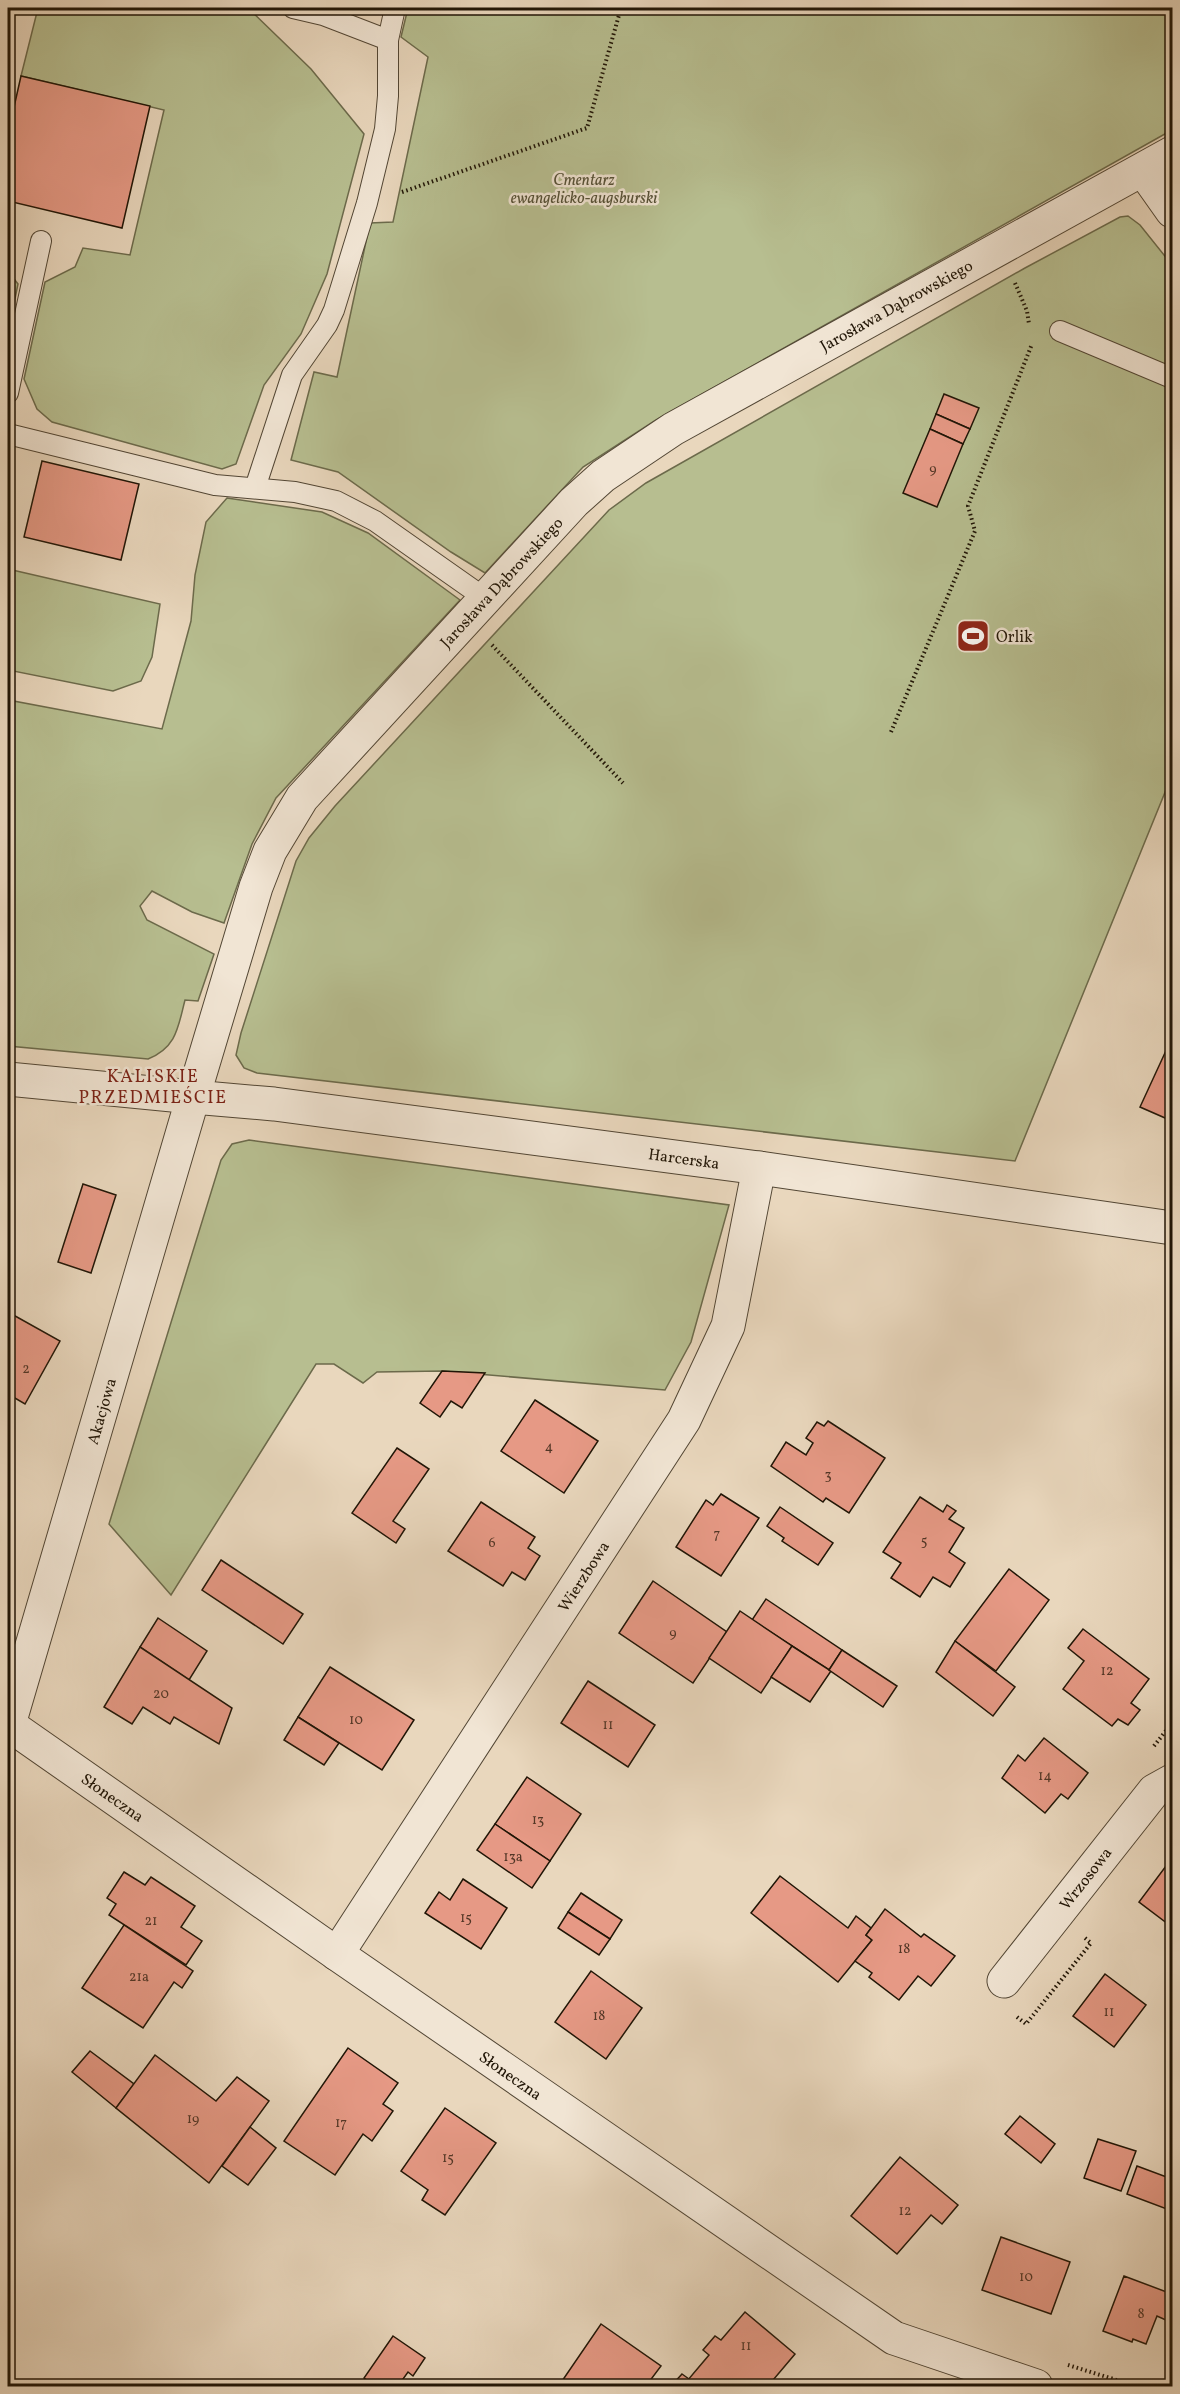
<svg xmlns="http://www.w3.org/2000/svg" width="1180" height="2394" font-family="Vollkorn,serif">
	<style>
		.green { fill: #b7be90; stroke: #6c6a4b; stroke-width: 1.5 }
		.building { fill: #e69985; stroke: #201506; stroke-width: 1.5 }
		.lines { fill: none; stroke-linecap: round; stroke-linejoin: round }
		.service-casing { stroke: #524634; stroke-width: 22 }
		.minor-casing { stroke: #524634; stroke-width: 35 }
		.path { stroke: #201506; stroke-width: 4; stroke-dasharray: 1.5 3; stroke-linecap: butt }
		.service { stroke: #f1e5d4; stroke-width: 20 }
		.minor { stroke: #f1e5d4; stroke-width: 33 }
		.labels { text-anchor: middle; stroke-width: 5; stroke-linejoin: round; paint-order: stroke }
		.number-label { font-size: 14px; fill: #523626 }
		.park-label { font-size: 16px; font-style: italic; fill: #555036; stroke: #f1e5d4 }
		.street-label { font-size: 16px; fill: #201506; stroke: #f1e5d4 }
		.poi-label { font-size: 16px; fill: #201506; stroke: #f1e5d4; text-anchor: start }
		.neighbourhood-label { font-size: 18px; letter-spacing: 1.5px; fill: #7a1f14; stroke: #f1e5d4 }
	</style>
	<rect width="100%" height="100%" fill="#e9d7bd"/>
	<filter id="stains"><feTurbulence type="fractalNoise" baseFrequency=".00333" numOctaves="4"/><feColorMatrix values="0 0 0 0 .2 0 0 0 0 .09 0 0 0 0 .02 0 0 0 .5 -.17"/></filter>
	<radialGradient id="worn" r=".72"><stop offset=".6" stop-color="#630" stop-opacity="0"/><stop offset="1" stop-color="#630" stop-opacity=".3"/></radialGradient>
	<g class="green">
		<polygon points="38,8 248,8 311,69 364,134 327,274 301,334 264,385 236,464 222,469 52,422 37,409 24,379 45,282 75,267 83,248 130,255 164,110 21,76"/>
		<polygon points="408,8 1172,8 1172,130 656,420 583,467 485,573 451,552 338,472 291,460 314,372 337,377 370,223 393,222 428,57 401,37"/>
		<polygon points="1128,216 1140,225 1172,265 1172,775 1015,1161 257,1073 244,1068 236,1055 241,1033 296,861 309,838 335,806 609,510 646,483 1025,268 1120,217"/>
		<polygon points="8,271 18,284 8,333"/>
		<path d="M 227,498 L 322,512 L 368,533 L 460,600 L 276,798 L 252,844 L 224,923 L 192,912 L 152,891 L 140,906 L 147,920 L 214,954 L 198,1001 L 185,1000 C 178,1027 177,1047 148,1059 L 8,1046 L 8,700 L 162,729 L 191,621 L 195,575 L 206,522 Z"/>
		<polygon points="8,569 160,604 152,657 141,681 113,691 8,670"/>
		<polygon points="249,1140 729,1205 691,1342 665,1390 442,1371 377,1372 363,1383 334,1364 316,1364 171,1595 109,1524 221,1160 232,1144"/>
	</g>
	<g class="building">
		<polygon points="21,76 150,106 122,228 8,201 8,115 12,116"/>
		<polygon points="944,394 979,408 970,429 936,414"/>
		<polygon points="936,414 970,429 963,444 930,429"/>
		<polygon points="930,429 963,444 937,507 903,493"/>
		<polygon points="42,461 139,484 121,560 24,537"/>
		<polygon points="1170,1042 1172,1043 1172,1121 1140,1107"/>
		<polygon points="83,1184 116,1195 91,1273 58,1262"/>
		<polygon points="8,1312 60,1341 25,1404 8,1394"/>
		<polygon points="1172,1338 1172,1357 1166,1354"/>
		<polygon points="442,1371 485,1373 462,1408 451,1401 440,1417 420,1403"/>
		<polygon points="535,1400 598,1441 564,1493 501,1451"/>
		<polygon points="828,1421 885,1458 849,1513 826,1498 823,1502 771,1466 786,1442 806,1455 813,1443 806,1438 817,1422 824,1426"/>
		<polygon points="397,1448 429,1469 393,1521 405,1529 396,1543 352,1513"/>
		<polygon points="721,1494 759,1518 721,1576 676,1547 706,1500 713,1505"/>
		<polygon points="920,1497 943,1512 947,1505 956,1511 949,1519 964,1528 949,1552 965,1563 950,1587 933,1577 920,1597 891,1578 901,1563 883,1552"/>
		<polygon points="481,1502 535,1537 528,1548 540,1556 525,1580 512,1572 503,1586 448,1551"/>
		<polygon points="780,1507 833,1543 818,1565 782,1541 784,1538 767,1526"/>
		<polygon points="221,1560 303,1614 283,1644 202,1590"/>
		<polygon points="1009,1569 1049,1600 996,1671 955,1641"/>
		<polygon points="653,1581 727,1632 693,1683 619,1633"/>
		<polygon points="766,1599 842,1650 829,1670 752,1620"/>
		<polygon points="740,1611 792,1646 761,1693 709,1658"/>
		<polygon points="158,1618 207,1651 189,1680 140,1647"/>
		<polygon points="1083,1629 1149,1679 1131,1703 1140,1710 1128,1725 1118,1719 1112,1726 1063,1689 1084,1661 1068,1648"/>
		<polygon points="955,1641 1015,1687 993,1716 936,1672"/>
		<polygon points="792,1646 831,1671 810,1702 771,1677"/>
		<polygon points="140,1647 232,1708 219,1744 174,1717 170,1724 143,1707 132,1724 104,1707"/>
		<polygon points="842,1650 897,1686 883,1707 829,1670"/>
		<polygon points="330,1667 414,1720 382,1770 298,1717"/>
		<polygon points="588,1681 655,1725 628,1767 561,1723"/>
		<polygon points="298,1717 339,1743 324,1765 284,1740"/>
		<polygon points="1044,1738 1088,1773 1068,1799 1061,1794 1045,1813 1002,1778 1018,1755 1025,1761"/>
		<polygon points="527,1777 581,1814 550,1861 495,1824"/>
		<polygon points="495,1824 550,1861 532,1888 477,1850"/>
		<polygon points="1172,1858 1172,1927 1139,1902"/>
		<polygon points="124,1872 145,1885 151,1877 195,1906 181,1927 202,1941 186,1965 109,1915 116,1904 107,1898"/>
		<polygon points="780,1876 848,1928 856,1916 871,1928 866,1935 872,1940 838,1982 751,1913"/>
		<polygon points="463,1879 507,1908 481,1949 425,1913 439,1892 450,1900"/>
		<polygon points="581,1893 622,1920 610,1939 568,1912"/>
		<polygon points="885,1909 921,1937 924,1934 955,1956 931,1986 918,1976 899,2000 869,1977 872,1973 855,1961 872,1940 866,1935"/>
		<polygon points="568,1912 610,1939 599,1955 558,1928"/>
		<polygon points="124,1925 193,1971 182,1988 174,1982 143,2028 82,1988"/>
		<polygon points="591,1971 642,2008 606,2059 555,2022"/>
		<polygon points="1105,1974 1146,2005 1114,2047 1073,2016"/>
		<polygon points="348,2048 398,2083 383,2104 393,2111 372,2141 363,2134 335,2175 284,2141"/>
		<polygon points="90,2051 134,2084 116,2108 72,2072"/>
		<polygon points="155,2055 216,2101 237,2077 269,2101 209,2183 116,2108"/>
		<polygon points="445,2108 496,2143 445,2215 422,2200 428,2190 401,2171"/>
		<polygon points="1020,2116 1055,2144 1041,2163 1005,2134"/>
		<polygon points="250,2127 276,2148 248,2185 222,2166"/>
		<polygon points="1098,2139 1136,2151 1121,2191 1084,2178"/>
		<polygon points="900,2157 958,2205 942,2224 931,2215 897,2254 851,2216"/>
		<polygon points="1137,2166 1172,2179 1172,2211 1127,2194"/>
		<polygon points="1001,2237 1070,2262 1051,2314 982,2290"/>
		<polygon points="1124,2276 1172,2294 1172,2309 1168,2321 1157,2316 1146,2344 1133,2339 1132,2342 1103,2331"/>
		<polygon points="745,2312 795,2354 768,2386 694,2386 687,2381 709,2355 703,2350 715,2336 721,2340"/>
		<polygon points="601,2324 661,2366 646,2386 564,2386 560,2384"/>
		<polygon points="393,2336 425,2358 413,2376 408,2372 398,2386 376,2386 364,2378"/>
		<polygon points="682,2374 689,2379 687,2381 694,2386 671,2386"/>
	</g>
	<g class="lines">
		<g class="service-casing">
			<g id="service">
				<polyline points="293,8 323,15 388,40"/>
				<polyline points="1060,331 1172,378"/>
				<polyline points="8,393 41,241"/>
				<polyline points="8,434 215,485 295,492 336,501 375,521 486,599"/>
				<polyline points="255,488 292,375 327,325 334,310 367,203 385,129 388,96 388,40 395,8"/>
			</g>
		</g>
		<g class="minor-casing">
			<g id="minor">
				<polyline points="1143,170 1172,211"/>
				<polyline points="8,1079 193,1097 256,887 270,851 302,798 574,502 603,476 673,429 1172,153"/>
				<polyline points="8,1724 337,1954 894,2338 1036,2386"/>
				<polyline points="9,1724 193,1097 274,1104 759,1168 1172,1228"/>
				<polyline points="337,1954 684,1420 728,1326 759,1168"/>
				<polyline points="1004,1981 1154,1791 1172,1781"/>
			</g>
		</g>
		<g class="path">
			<polyline points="402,192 587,128 621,8"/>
			<polyline points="1015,283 1027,311 1029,324"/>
			<polyline points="492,645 623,783"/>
			<polyline points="891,732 975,531 968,506 1032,344"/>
			<polyline points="1154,1746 1172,1723"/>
			<polyline points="1017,2017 1026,2024 1091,1943 1085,1938"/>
			<polyline points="1068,2365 1136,2386"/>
		</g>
		<use href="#service" class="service"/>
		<use href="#minor" class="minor"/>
	</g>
	<defs>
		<g id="stadium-square" transform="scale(1.725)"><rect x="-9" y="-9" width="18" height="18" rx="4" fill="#8f2418" stroke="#f1e5d4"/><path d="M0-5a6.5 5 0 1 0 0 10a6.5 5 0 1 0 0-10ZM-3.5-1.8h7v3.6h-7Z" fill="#fff"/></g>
	</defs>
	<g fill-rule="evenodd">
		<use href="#stadium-square" x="973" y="636"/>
	</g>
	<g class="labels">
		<g class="number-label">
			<text x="933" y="473">9</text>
			<text x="26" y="1373">2</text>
			<text x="549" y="1451">4</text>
			<text x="828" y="1479">3</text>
			<text x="717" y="1538">7</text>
			<text x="924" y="1545">5</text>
			<text x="492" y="1547">6</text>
			<text x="673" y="1637">9</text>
			<text x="1107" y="1675">12</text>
			<text x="161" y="1698">20</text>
			<text x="356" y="1724">10</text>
			<text x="608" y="1729">11</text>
			<text x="1045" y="1780">14</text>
			<text x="538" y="1824">13</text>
			<text x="513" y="1861">13a</text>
			<text x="466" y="1922">15</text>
			<text x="151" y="1925">21</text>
			<text x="904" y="1953">18</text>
			<text x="139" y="1981">21a</text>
			<text x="1109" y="2016">11</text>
			<text x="599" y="2020">18</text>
			<text x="193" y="2123">19</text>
			<text x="341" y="2127">17</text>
			<text x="448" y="2162">15</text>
			<text x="905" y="2215">12</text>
			<text x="1026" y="2281">10</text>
			<text x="1141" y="2318">8</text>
			<text x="746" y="2350">11</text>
		</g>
		<g class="park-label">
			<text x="584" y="185">Cmentarz<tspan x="584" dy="18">ewangelicko-augsburski</tspan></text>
		</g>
		<g class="street-label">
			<text transform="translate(896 305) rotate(-29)" y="6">Jarosława Dąbrowskiego</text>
			<text transform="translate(501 582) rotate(-47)" y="6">Jarosława Dąbrowskiego</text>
			<text transform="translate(684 1158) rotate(8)" y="6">Harcerska</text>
			<text transform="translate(101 1411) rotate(-74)" y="6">Akacjowa</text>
			<text transform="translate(583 1576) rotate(-57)" y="6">Wierzbowa</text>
			<text transform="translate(113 1797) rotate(35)" y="6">Słoneczna</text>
			<text transform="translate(1085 1878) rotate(-52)" y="6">Wrzosowa</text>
			<text transform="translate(511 2075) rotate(35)" y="6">Słoneczna</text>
		</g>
		<g class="poi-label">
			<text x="996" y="642">Orlik</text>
		</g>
		<g class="neighbourhood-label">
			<text x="153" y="1082">KALISKIE<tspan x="153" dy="21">PRZEDMIEŚCIE</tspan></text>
		</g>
	</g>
	<rect width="1180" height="2394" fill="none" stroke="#e9d7bd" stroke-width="30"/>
	<rect x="9" y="9" width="1162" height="2376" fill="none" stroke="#201506" stroke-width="3"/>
	<rect x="15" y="15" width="1150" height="2364" fill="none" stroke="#201506" stroke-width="1.5"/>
	<rect width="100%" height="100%" filter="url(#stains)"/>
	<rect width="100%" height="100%" fill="url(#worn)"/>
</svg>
